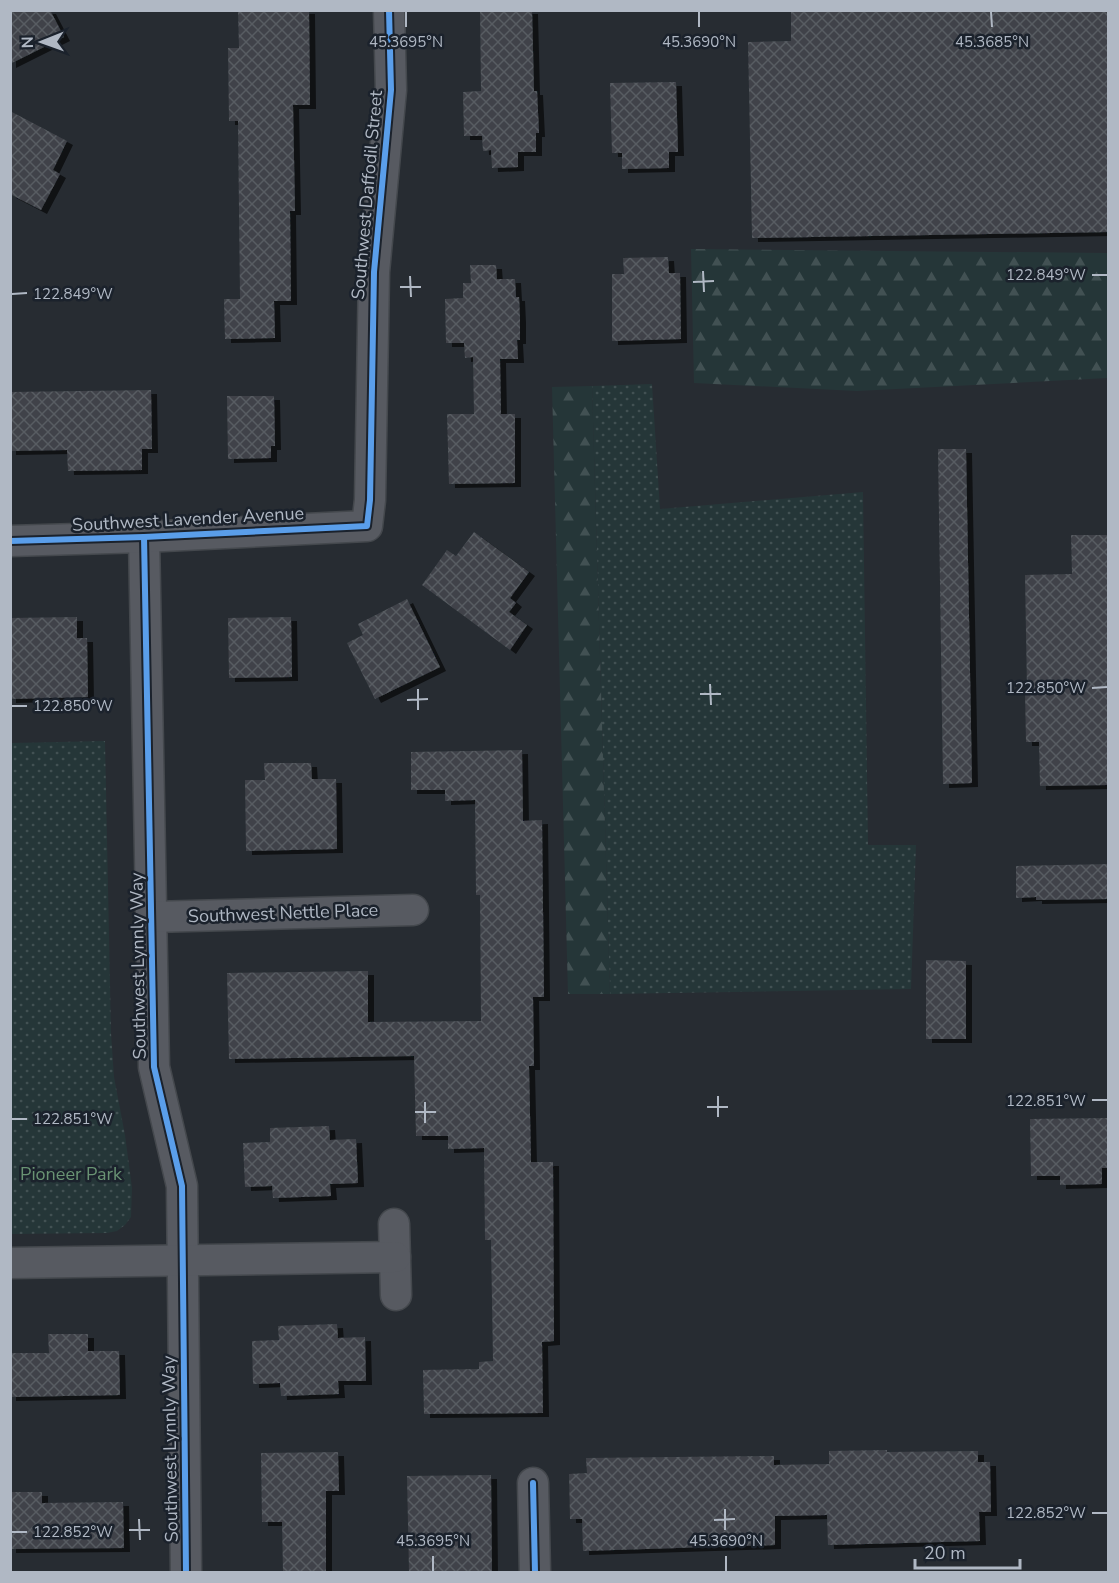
<svg xmlns="http://www.w3.org/2000/svg" width="1119" height="1583" font-family="'Nunito Sans',sans-serif">
	<style>
		.green { fill: url(#green-dots) }
		.forest { fill: url(#forest-firs) }
		.building { fill: url(#building-cross-hatch); filter: url(#shadow) }
		.lines { fill: none; stroke-linecap: round; stroke-linejoin: round }
		.minor-casing { stroke: #44484d; stroke-width: 33 }
		.minor { stroke: #575a61; stroke-width: 30 }
		.cycleway-casing { stroke: #1b222c; stroke-width: 10 }
		.cycleway { stroke: #5a9eea; stroke-width: 6 }
		.ticks { fill: none; stroke: #b0b8c4; stroke-width: 2 }
		.labels { text-anchor: middle; stroke-width: 5; stroke-linejoin: round; paint-order: stroke }
		.street-label { font-size: 18px; fill: #b0b8c4; stroke: #1b222c }
		.park-label { font-size: 18px; fill: #699373; stroke: #1b222c }
		.ticks-label { font-size: 15px; text-anchor: middle; fill: #b0b8c4; stroke: #1b222c; stroke-width: 5; stroke-linejoin: round; paint-order: stroke }
	</style>
	<defs>
		<pattern id="green-dots" width="8" height="8" patternUnits="userSpaceOnUse" patternTransform="scale(1.5)"><rect width="8" height="8" fill="#253638"/><path d="M2 2h.1M6 6h.1" fill="none" stroke="#425153" stroke-width="1.8" stroke-linecap="round"/></pattern>
		<pattern id="forest-firs" width="22" height="20" patternUnits="userSpaceOnUse" patternTransform="scale(1.5)"><rect width="22" height="20" fill="#253638"/><path d="M5 1l3.5 6h-7zM16 11l3.5 6h-7z" fill="#425153"/></pattern>
		<pattern id="building-cross-hatch" width="8" height="8" patternUnits="userSpaceOnUse" patternTransform="scale(1.5)"><rect width="8" height="8" fill="#3f4349"/><path d="M0 0l8 8M0 8l8-8" fill="none" stroke="#585c62"/></pattern>
		<filter id="shadow"><feDropShadow dx="6" dy="4" stdDeviation="0" flood-color="#0009"/></filter>
	</defs>
	<rect width="100%" height="100%" fill="#272c32"/>
	<g class="green">
		<polygon points="652,384 660,509 863,492 868,845 916,845 911,989 610,994 592,386"/>
		<polygon points="105,741 111,1033 114,1077 125,1135 132,1188 131,1217 125,1225 117,1231 107,1233 11,1234 11,743"/>
	</g>
	<g class="forest">
		<polygon points="691,249 1108,253 1108,378 857,391 694,383"/>
		<polygon points="592,386 610,994 568,994 552,387"/>
	</g>
	<g class="building">
		<polygon points="10,10 50,10 64,37 10,64"/>
		<polygon points="238,10 309,10 310,105 293,105 295,211 290,211 291,301 274,301 275,338 225,339 224,299 240,299 238,121 229,121 228,48 239,48"/>
		<polygon points="480,10 532,10 534,91 537,91 539,133 536,133 536,152 518,152 518,167 492,168 491,150 483,151 482,136 464,136 463,92 481,91"/>
		<polygon points="791,10 1108,10 1108,232 752,238 748,42 791,41"/>
		<polygon points="676,82 678,152 669,152 669,168 622,169 622,153 612,153 610,83"/>
		<polygon points="10,111 67,141 53,170 60,174 41,210 10,194"/>
		<polygon points="668,257 669,273 680,273 681,339 612,341 612,274 624,274 623,258"/>
		<polygon points="470,265 496,265 497,279 515,279 516,297 519,297 520,319 520,340 517,340 518,359 500,359 501,414 515,414 515,483 449,484 447,414 474,414 473,357 465,358 464,343 446,343 445,299 463,298 463,283 471,283"/>
		<polygon points="151,390 152,449 142,449 142,470 68,471 67,450 10,451 10,392"/>
		<polygon points="227,396 274,396 275,446 271,446 271,458 228,459"/>
		<polygon points="938,449 966,449 972,783 943,784"/>
		<polygon points="474,532 529,572 510,598 516,603 509,612 527,625 510,650 422,585 447,550 456,556"/>
		<polygon points="1071,535 1108,535 1108,785 1040,786 1039,742 1026,742 1025,691 1027,691 1025,575 1072,574"/>
		<polygon points="407,599 440,667 375,699 347,643 363,635 358,624"/>
		<polygon points="77,617 77,638 87,638 88,697 10,699 10,618"/>
		<polygon points="291,617 292,677 229,678 228,618"/>
		<polygon points="522,750 523,821 542,820 544,997 533,997 534,1066 529,1066 531,1162 553,1162 554,1341 542,1342 543,1413 424,1414 423,1370 479,1369 479,1362 493,1361 491,1240 485,1240 484,1148 448,1149 448,1136 416,1136 414,1056 229,1059 227,973 368,971 368,1022 481,1021 480,895 476,895 475,800 445,801 445,790 411,790 411,752"/>
		<polygon points="264,763 311,763 312,779 336,779 337,849 246,851 245,780 265,780"/>
		<polygon points="1108,864 1108,899 1036,900 1036,897 1016,898 1016,866"/>
		<polygon points="926,960 966,961 966,1039 926,1039"/>
		<polygon points="1108,1118 1108,1168 1102,1168 1102,1184 1060,1185 1060,1176 1031,1176 1030,1119"/>
		<polygon points="329,1126 330,1140 356,1139 358,1183 330,1184 331,1196 273,1198 272,1186 245,1187 243,1143 270,1142 270,1128"/>
		<polygon points="337,1324 338,1338 365,1337 366,1381 338,1381 339,1394 281,1396 280,1383 253,1384 252,1341 279,1340 278,1326"/>
		<polygon points="48,1334 88,1334 88,1351 119,1351 120,1395 10,1397 10,1353 49,1353"/>
		<polygon points="887,1450 887,1452 978,1451 978,1462 990,1462 991,1512 979,1512 980,1541 828,1545 827,1515 775,1516 775,1545 583,1551 582,1519 570,1519 569,1474 587,1473 586,1458 774,1456 774,1465 829,1464 829,1451"/>
		<polygon points="338,1452 339,1491 326,1491 326,1572 283,1572 282,1522 262,1522 261,1453"/>
		<polygon points="491,1475 492,1572 409,1572 407,1476"/>
		<polygon points="10,1492 42,1492 42,1503 123,1502 124,1548 10,1549"/>
	</g>
	<g class="lines">
		<g class="minor-casing">
			<g id="minor">
				<polyline points="144,537 154,1067 182,1186 186,1572"/>
				<polyline points="10,541 144,537 367,526 370,500 374,272 391,90 389,10"/>
				<polyline points="152,917 413,910"/>
				<polyline points="394,1224 396,1295"/>
				<polyline points="10,1263 395,1257"/>
				<polyline points="533,1483 535,1572"/>
			</g>
		</g>
		<use href="#minor" class="minor"/>
		<g class="cycleway-casing">
			<g id="cycleway">
				<polyline points="144,537 154,1067 182,1186 186,1572"/>
				<polyline points="10,541 144,537 367,526 370,500 374,272 391,90 389,10"/>
				<polyline points="533,1483 535,1572"/>
			</g>
		</g>
		<use href="#cycleway" class="cycleway"/>
	</g>
	<path class="ticks" d="M 406,12 L 406,27M 699,12 L 699,27M 991,12 L 992,27M 703,271 L 704,292M 1092,275 L 1107,275M 410,276 L 411,297M 693,282 L 714,281M 400,287 L 421,287M 12,294 L 27,293M 710,684 L 711,705M 1092,688 L 1107,687M 418,689 L 418,710M 700,694 L 721,694M 407,700 L 428,699M 12,706 L 27,706M 718,1096 L 718,1117M 1092,1100 L 1107,1100M 425,1102 L 425,1123M 707,1107 L 728,1107M 415,1112 L 436,1112M 12,1119 L 27,1119M 725,1509 L 725,1530M 1092,1513 L 1107,1513M 139,1519 L 140,1540M 714,1520 L 735,1519M 129,1530 L 150,1530M 12,1532 L 27,1532M 433,1556 L 433,1571M 726,1556 L 726,1571"/>
	<g class="labels">
		<g class="street-label">
			<text transform="translate(367 195) rotate(-85)" y="6">Southwest Daffodil Street</text>
			<text transform="translate(188 519) rotate(-3)" y="6">Southwest Lavender Avenue</text>
			<text transform="translate(283 913) rotate(-2)" y="6">Southwest Nettle Place</text>
			<text transform="translate(138 966) rotate(-91)" y="6">Southwest Lynnly Way</text>
			<text transform="translate(170 1449) rotate(-91)" y="6">Southwest Lynnly Way</text>
		</g>
		<g class="park-label">
			<text x="71" y="1180">Pioneer Park</text>
		</g>
	</g>
	<g class="ticks-label">
		<text x="406" y="47">45.3695°N</text>
		<text x="699" y="47">45.3690°N</text>
		<text x="992" y="47">45.3685°N</text>
		<text x="1046" y="280">122.849°W</text>
		<text x="73" y="299">122.849°W</text>
		<text x="1046" y="693">122.850°W</text>
		<text x="73" y="711">122.850°W</text>
		<text x="1046" y="1106">122.851°W</text>
		<text x="73" y="1124">122.851°W</text>
		<text x="1046" y="1518">122.852°W</text>
		<text x="73" y="1537">122.852°W</text>
		<text x="433" y="1546">45.3695°N</text>
		<text x="726" y="1546">45.3690°N</text>
	</g>
	<rect width="1119" height="1583" fill="none" stroke="#b0b8c4" stroke-width="24"/>
	<g transform="translate(42 42) rotate(269)" stroke="#1b222c" stroke-width="4.5" paint-order="stroke">
	<path d="M0-4.5L10 22L0 15L-10 22Z" fill="#b0b8c4"/>
	<text y="-9" font-size="16" font-weight="bold" text-anchor="middle" fill="#b0b8c4">N</text>
	</g>
	<path d="M915 1559v9h105v-9" fill="none" stroke="#b0b8c4" stroke-width="3"/>
	<text x="924" y="1559" font-size="18" fill="#b0b8c4" stroke="#1b222c" stroke-width="4.5" paint-order="stroke">20 m</text>
</svg>
